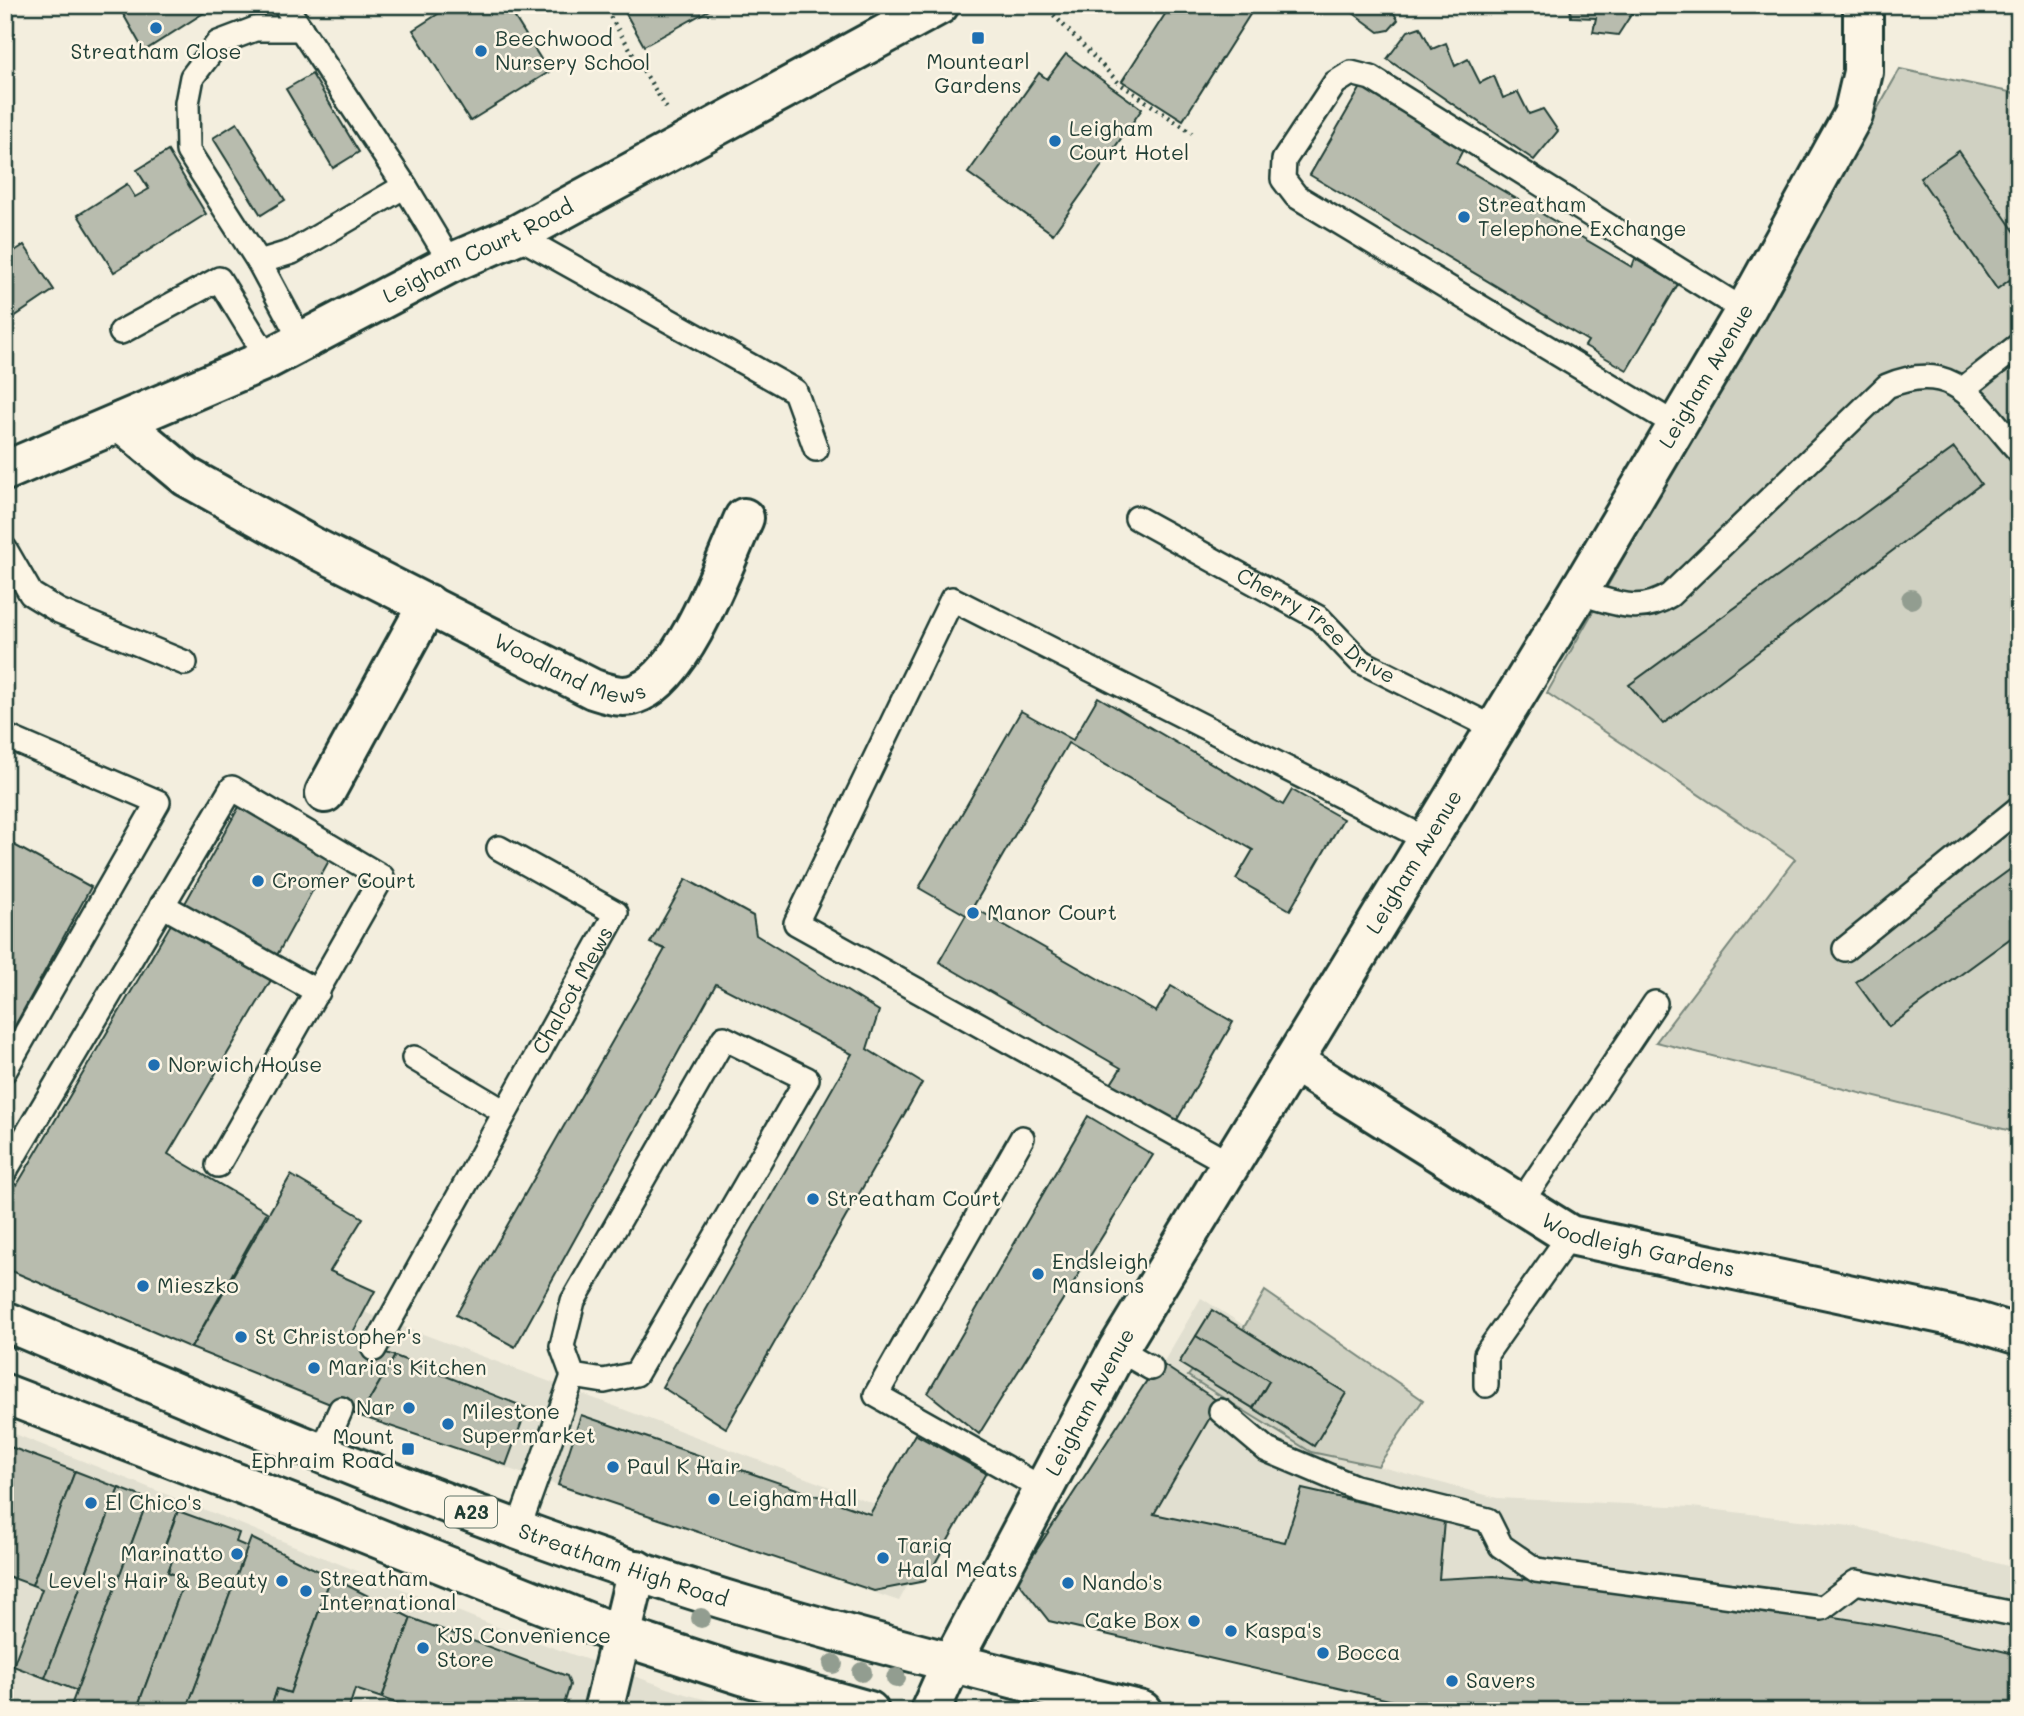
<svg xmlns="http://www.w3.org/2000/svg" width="2024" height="1716" font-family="Mali,sans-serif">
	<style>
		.built { fill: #e1dfd0 }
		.green { fill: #d0d1c2; stroke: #78877b; stroke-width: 2 }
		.building { fill: #b8bcae; stroke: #1f3d34; stroke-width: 2 }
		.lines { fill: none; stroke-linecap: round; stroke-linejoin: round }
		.service-casing { stroke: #1f3d34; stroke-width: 28 }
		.minor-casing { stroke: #1f3d34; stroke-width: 44 }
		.tertiary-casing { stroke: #1f3d34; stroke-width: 44 }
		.trunk-casing { stroke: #1f3d34; stroke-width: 44 }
		.path { stroke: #1f3d34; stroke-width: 4.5; stroke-dasharray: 2 5; stroke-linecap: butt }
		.service { stroke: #fcf5e5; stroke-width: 23 }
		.minor { stroke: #fcf5e5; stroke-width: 38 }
		.tertiary { stroke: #fcf5e5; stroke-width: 38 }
		.trunk { stroke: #fcf5e5; stroke-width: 38 }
		.tree { fill: #929d90 }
		.poi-dot { fill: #1f6fb2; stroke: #fcf5e5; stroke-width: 2.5 }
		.labels { text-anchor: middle; stroke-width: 5; stroke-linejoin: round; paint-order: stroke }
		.shield { fill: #fcf5e5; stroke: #617469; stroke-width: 2 }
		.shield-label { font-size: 19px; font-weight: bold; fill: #1f3d34 }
		.poi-label { font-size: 21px; fill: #1f3d34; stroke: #fcf5e5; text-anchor: start }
		.street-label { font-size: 21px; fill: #1f3d34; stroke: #fcf5e5 }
	</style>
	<rect width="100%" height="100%" fill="#f3eede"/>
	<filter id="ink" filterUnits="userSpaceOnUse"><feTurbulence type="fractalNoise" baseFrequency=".0143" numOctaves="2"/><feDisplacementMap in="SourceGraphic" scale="14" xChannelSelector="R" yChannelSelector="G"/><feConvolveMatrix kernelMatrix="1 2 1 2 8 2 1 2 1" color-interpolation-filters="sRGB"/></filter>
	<g filter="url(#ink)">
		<g class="built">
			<polygon points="114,1218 939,1528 899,1601 506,1468 5,1266"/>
			<polygon points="1265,1291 1423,1400 1378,1466 1497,1498 1692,1507 1858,1527 2019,1569 2019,1711 1437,1711 1049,1621 1024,1594 1026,1561 1156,1375 1201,1298 1245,1326"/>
			<polygon points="5,1430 520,1636 685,1694 748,1711 5,1711"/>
		</g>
		<g class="green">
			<polygon points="1900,69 2019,94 2019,1133 1656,1042 1795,859 1547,693"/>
			<polygon points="1265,1291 1423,1400 1378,1466 1311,1452 1188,1376 1192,1371 1314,1445 1346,1393 1243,1329"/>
		</g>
		<g class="building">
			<polygon points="118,5 216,5 144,51"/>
			<polygon points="452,5 507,5 549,72 470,121 413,30"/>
			<polygon points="621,5 718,5 644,46"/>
			<polygon points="1171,5 1256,5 1183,120 1122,81"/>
			<polygon points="1347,5 1389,5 1398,20 1389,30 1379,32 1345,7"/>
			<polygon points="1570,5 1633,5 1636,7 1618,35 1593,32 1596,18 1571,17"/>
			<polygon points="1420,27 1432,49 1446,43 1455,66 1468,59 1480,83 1494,76 1503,98 1518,92 1529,114 1543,109 1558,131 1534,160 1387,59 1408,31"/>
			<polygon points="1066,54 1142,109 1053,234 968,173 1039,73 1047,79"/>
			<polygon points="312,74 359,152 333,168 286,89"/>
			<polygon points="1361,87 1465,146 1456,163 1632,267 1635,259 1678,284 1627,370 1585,346 1588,341 1310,175"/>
			<polygon points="237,123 285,200 261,215 213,138"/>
			<polygon points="168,151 206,214 114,272 78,215 127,184 135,197 149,189 137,170"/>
			<polygon points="1959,151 2019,238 2019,273 1997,289 1920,178"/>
			<polygon points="24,245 54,290 5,323 5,247 10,254"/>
			<polygon points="1954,448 1981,484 1663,724 1629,685"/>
			<polygon points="1098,697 1283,805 1292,790 1343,819 1290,910 1236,879 1253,850 1068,743 973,907 1156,1012 1171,986 1233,1022 1174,1125 1109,1087 1121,1068 939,962 966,915 919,888 1021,711 1073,740"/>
			<polygon points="240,805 331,857 276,957 184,905"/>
			<polygon points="5,840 91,887 5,1044"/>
			<polygon points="2019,863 2019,932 1889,1027 1856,982"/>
			<polygon points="686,879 753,916 756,935 879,1011 867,1049 922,1083 726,1428 662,1387 852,1054 716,984 515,1347 456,1315 665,949 650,943"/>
			<polygon points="174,919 274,975 168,1154 267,1212 191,1348 5,1268 5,1180 17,1185"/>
			<polygon points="1088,1116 1153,1155 979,1434 928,1393"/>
			<polygon points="291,1175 363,1218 330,1271 375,1291 349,1340 395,1356 360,1416 191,1348"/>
			<polygon points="1212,1310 1346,1393 1314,1446 1253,1408 1269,1381 1196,1336"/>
			<polygon points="1196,1336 1269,1381 1253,1408 1179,1363"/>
			<polygon points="395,1356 527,1408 506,1465 360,1416"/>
			<polygon points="1159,1362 1219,1402 1154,1514 1285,1542 1302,1489 1444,1521 1439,1579 1494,1576 1775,1607 1895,1627 1989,1648 2019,1655 2019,1711 1437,1711 1049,1621 1017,1580"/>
			<polygon points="581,1415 870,1514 915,1434 986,1473 925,1581 874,1591 558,1485"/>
			<polygon points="5,1445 75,1471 32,1585 5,1575"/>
			<polygon points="75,1471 119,1488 45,1678 13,1666 42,1589 32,1585"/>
			<polygon points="119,1488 148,1499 77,1691 45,1678"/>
			<polygon points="148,1499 178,1511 161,1556 172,1561 168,1572 185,1579 136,1711 69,1711"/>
			<polygon points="178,1511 239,1533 236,1542 248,1547 186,1711 136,1711 185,1579 168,1572 172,1561 161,1556"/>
			<polygon points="251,1538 331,1577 290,1693 277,1689 270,1711 254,1708 253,1711 186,1711"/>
			<polygon points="331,1577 411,1618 382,1698 355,1689 348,1711 270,1711 277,1689 290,1693"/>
			<polygon points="411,1618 567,1676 570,1685 562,1711 417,1711 382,1698"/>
		</g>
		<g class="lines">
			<g class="service-casing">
				<g id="service">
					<polyline points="285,5 405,186 451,263"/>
					<polyline points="301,29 255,29 218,43 192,77 187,103 188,151 259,262 292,252 405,186"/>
					<polyline points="516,235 795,391 816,449"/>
					<polyline points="259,262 302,342"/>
					<polyline points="121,332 219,279 268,359"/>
					<polyline points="1963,389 2019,345"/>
					<polyline points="1676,425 1296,196 1283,179 1284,160 1335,83 1351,73 1371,78 1745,311"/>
					<path id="s1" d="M 1137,518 L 1319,618 L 1360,661 L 1496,729"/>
					<polyline points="5,549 31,594 59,611 185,663"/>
					<path d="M 1578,593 C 1613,601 1638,616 1670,595 L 1887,386 C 1956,357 1977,405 2019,451"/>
					<polyline points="5,736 158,802 5,1070"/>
					<polyline points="162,905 318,992"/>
					<polyline points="1845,949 2019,808"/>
					<polyline points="414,1058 503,1111"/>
					<polyline points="1022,1138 876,1395 1045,1490"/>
					<polyline points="1232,1165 796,923 952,599 1426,839"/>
					<polyline points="5,1171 232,788 382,877 218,1165"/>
					<polyline points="1520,1204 1655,1003"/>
					<path id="s2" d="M 374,1349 L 616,913 L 499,848"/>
					<polyline points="1118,1349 1151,1368"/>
					<polyline points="1486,1385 1486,1354 1570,1235"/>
					<polyline points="1221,1411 1267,1450 1355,1487 1488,1520 1501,1546 1536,1570 1822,1608 1856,1582 2019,1615"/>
					<polyline points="321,1454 341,1409"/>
					<polyline points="518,1529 573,1376 562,1346 573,1301 724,1038 807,1079 636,1374 604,1381 573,1376"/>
				</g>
			</g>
			<g class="minor-casing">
				<g id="minor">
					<path id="s3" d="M 121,422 L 187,477 L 313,547 L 593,689 C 609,694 624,700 640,692 C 686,672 724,563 744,518"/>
					<polyline points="325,793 428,604"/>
					<path id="s4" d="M 1294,1062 L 1570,1235 L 1970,1320 L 2019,1335"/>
					<polyline points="603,1711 637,1570"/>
					<path id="s5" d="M 930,1711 L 951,1664 L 1118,1349 L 1578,593 L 1745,311 L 1853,115 L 1863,72 L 1863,5"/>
				</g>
			</g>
			<g class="tertiary-casing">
				<g id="tertiary">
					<path id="s6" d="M 5,471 L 268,359 L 451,263 L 516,235 L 939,5"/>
				</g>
			</g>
			<g class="trunk-casing">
				<g id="trunk">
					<path id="s7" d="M 5,1321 C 250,1424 495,1532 750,1607 C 880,1645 1011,1678 1142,1711"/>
					<polyline points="5,1394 325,1517 622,1636 742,1675 869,1711"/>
				</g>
			</g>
			<g class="path">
				<polyline points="603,5 667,109"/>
				<polyline points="1044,5 1119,83 1192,133"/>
			</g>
			<use href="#service" class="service"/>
			<use href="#minor" class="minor"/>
			<use href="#tertiary" class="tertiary"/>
			<use href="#trunk" class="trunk"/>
		</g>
		<g class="tree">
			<circle cx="1911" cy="599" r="10"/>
			<circle cx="701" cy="1618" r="10"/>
			<circle cx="833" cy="1664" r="10"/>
			<circle cx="862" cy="1672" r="10"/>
			<circle cx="896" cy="1678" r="10"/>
		</g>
	</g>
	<g class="poi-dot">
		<circle cx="156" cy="28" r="7"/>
		<rect x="971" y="31" width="14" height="14" rx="3.5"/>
		<circle cx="481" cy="51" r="7"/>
		<circle cx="1055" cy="141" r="7"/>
		<circle cx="1464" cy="217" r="7"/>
		<circle cx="258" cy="881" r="7"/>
		<circle cx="973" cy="913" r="7"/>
		<circle cx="154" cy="1065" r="7"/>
		<circle cx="813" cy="1199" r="7"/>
		<circle cx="1038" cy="1274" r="7"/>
		<circle cx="143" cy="1286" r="7"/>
		<circle cx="241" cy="1337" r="7"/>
		<circle cx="314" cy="1368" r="7"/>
		<circle cx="409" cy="1408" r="7"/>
		<circle cx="448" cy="1424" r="7"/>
		<rect x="401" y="1442" width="14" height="14" rx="3.5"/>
		<circle cx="613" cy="1467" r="7"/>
		<circle cx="714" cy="1499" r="7"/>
		<circle cx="91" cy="1503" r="7"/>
		<circle cx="237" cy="1554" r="7"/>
		<circle cx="883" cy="1558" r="7"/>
		<circle cx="282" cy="1581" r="7"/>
		<circle cx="1068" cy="1583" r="7"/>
		<circle cx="306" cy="1591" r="7"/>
		<circle cx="1194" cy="1621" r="7"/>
		<circle cx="1231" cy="1631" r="7"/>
		<circle cx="423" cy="1648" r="7"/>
		<circle cx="1323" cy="1653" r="7"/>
		<circle cx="1452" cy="1681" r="7"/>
	</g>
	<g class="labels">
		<rect class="shield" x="445" y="1496.5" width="52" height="31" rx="5"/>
		<g class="shield-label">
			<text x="471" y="1519">A23</text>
		</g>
		<g class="poi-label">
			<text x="495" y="46">Beechwood<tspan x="495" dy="24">Nursery School</tspan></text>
			<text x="156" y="59" text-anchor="middle">Streatham Close</text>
			<text x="978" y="69" text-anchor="middle">Mountearl<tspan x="978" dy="24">Gardens</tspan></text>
			<text x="1069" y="136">Leigham<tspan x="1069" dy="24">Court Hotel</tspan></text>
			<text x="1478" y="212">Streatham<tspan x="1478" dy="24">Telephone Exchange</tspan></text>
			<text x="272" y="888">Cromer Court</text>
			<text x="987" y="920">Manor Court</text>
			<text x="168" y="1072">Norwich House</text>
			<text x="827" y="1206">Streatham Court</text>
			<text x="1052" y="1269">Endsleigh<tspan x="1052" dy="24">Mansions</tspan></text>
			<text x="157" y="1293">Mieszko</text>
			<text x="255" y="1344">St Christopher's</text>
			<text x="328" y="1375">Maria's Kitchen</text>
			<text x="395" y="1415" text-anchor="end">Nar</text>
			<text x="462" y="1419">Milestone<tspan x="462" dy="24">Supermarket</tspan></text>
			<text x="394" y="1444" text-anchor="end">Mount<tspan x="394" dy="24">Ephraim Road</tspan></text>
			<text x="627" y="1474">Paul K Hair</text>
			<text x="728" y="1506">Leigham Hall</text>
			<text x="105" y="1510">El Chico's</text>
			<text x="897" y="1553">Tariq<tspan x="897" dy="24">Halal Meats</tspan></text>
			<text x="223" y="1561" text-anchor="end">Marinatto</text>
			<text x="320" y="1586">Streatham<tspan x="320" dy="24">International</tspan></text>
			<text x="268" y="1588" text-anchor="end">Level's Hair &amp; Beauty</text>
			<text x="1082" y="1590">Nando's</text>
			<text x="1180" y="1628" text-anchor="end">Cake Box</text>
			<text x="1245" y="1638">Kaspa's</text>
			<text x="437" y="1643">KJS Convenience<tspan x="437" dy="24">Store</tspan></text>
			<text x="1337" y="1660">Bocca</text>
			<text x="1466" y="1688">Savers</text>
		</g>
		<g class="street-label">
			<text dy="7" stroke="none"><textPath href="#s6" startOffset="522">Leigham Court Road</textPath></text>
			<text dy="7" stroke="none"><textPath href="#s5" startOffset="1545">Leigham Avenue</textPath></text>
			<text dy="7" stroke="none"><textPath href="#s1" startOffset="210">Cherry Tree Drive</textPath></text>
			<text dy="7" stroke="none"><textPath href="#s3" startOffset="516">Woodland Mews</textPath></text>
			<text dy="7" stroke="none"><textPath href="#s5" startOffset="978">Leigham Avenue</textPath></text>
			<text dy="7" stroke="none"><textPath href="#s2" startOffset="410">Chalcot Mews</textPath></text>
			<text dy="7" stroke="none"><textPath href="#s4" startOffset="394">Woodleigh Gardens</textPath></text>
			<text dy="7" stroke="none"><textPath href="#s5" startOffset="348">Leigham Avenue</textPath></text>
			<text dy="7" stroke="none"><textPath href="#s7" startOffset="665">Streatham High Road</textPath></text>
		</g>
	</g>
	<rect width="2024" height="1716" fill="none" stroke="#fcf5e5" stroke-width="28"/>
	<rect x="14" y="14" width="1996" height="1688" fill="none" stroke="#1f3d34" stroke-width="2.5" filter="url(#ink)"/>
</svg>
